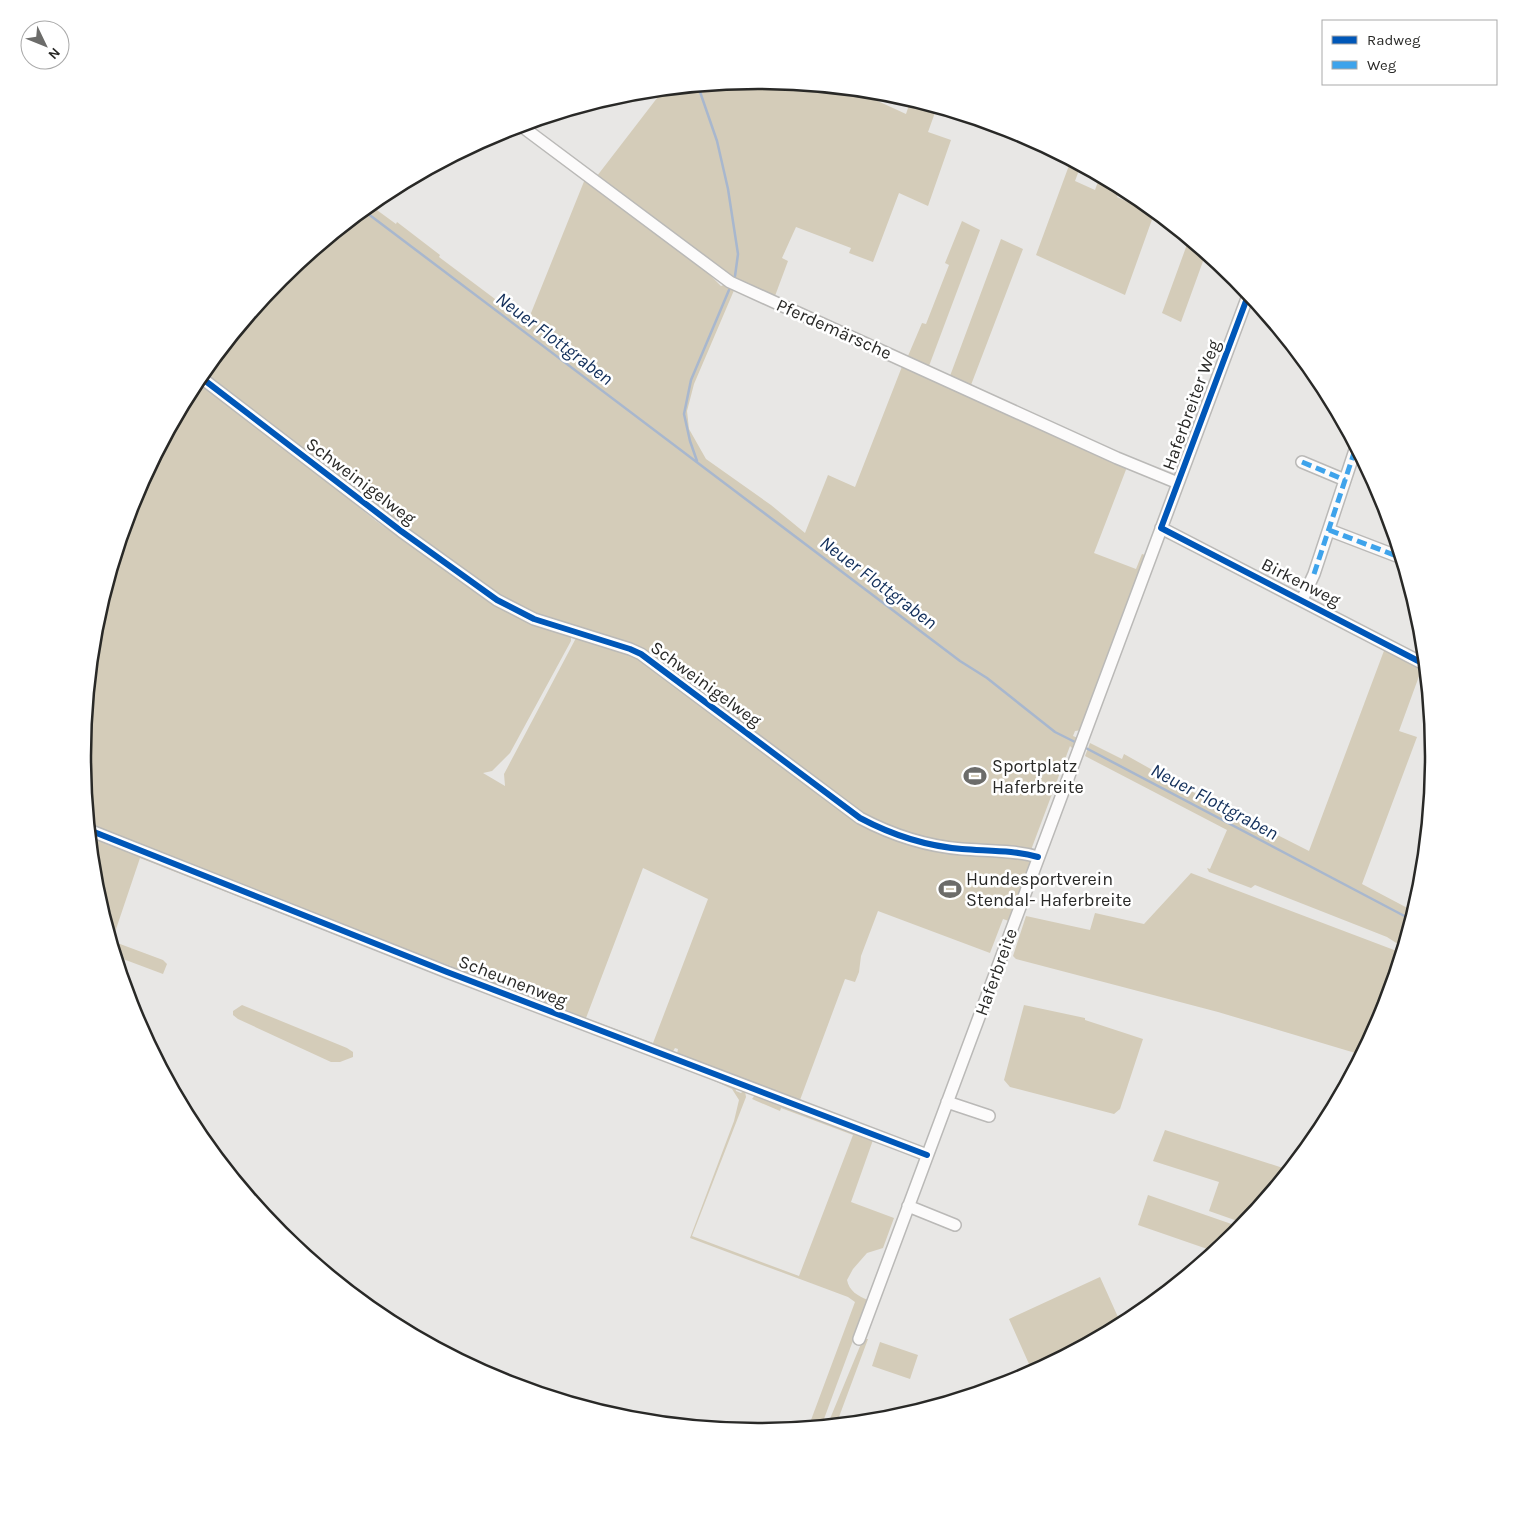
<svg xmlns="http://www.w3.org/2000/svg" width="1517" height="1513" font-family="Karla,sans-serif">
<style>
.green{fill:#d4ccb9}
.lines{fill:none;stroke-linecap:round;stroke-linejoin:round}
.stream{stroke:#a8b7ce;stroke-width:2.5}
.minor-casing{stroke:#bab9b7;stroke-width:14}
.minor{stroke:#fcfbfb;stroke-width:11}
.quiet{stroke:#3ea3eb;stroke-width:5;stroke-dasharray:10 5;stroke-linecap:butt}
.cycleway-casing{stroke:#fff;stroke-width:9}
.cycleway{stroke:#0057b8;stroke-width:6}
.labels{text-anchor:middle;stroke-width:5;stroke-linejoin:round;paint-order:stroke}
.street-label{font-size:18px;fill:#292927;stroke:#fff}
.poi-label{font-size:18px;fill:#292927;stroke:#fff;text-anchor:start}
.water-label{font-size:19px;font-style:italic;fill:#112e5a;stroke:#fff}
.rim{fill:none;stroke:#292927;stroke-width:2.5}
</style>
<rect width="100%" height="100%" fill="#e8e7e5"/>
<path class="green" d="M759 80 858 90V92L906 114 911 99 937 107 928 132 951 140 928 206 899 193 873 262 849 253 851 248 796 227 782 258 788 261 775 296 731 276 597 176 664 89Z
M1071 160 1081 165 1075 181 1095 190 1100 176 1121 187 1117 197 1154 214 1125 295 1036 255Z
M585 179 700 265 721 286 726 284 735 288 694 384 687 411 689 429 706 459 771 505 805 533 828 475 855 487 903 364 1127 467 1094 553 1136 569 1142 554 1145 555 1082 730 1075 731 1073 736 1078 738 1073 749 1070 746 1031 850 922 841 865 819 646 654 529 614 495 594 203 372 280 278 370 205 396 224 397 222 440 255 439 257 527 323Z
M962 221 980 230 929 366 908 356 922 323 926 324 949 265 945 263Z
M1001 239 1023 249 971 385 950 376Z
M1189 239 1206 253 1181 322 1162 313Z
M197 380 304 463 376 521 482 595 571 635V641L510 753 492 771 483 773 505 786 504 774 576 638 580 637 631 651 760 745 899 838 1012 854 1030 860 1031 862 1013 917 1009 921 1003 919 990 953 878 911 861 956 859 972 855 982 845 979 800 1100 808 1103 806 1106 677 1054 678 1049 675 1048 672 1053 594 1025V1021L653 1043 708 899 643 868 586 1018 590 1020 589 1021 450 970 451 966 437 961 436 962 89 827 82 756 95 624 134 497Z
M1385 648 1422 668 1399 731 1417 737 1362 884 1415 912 1404 948 1387 937 1255 885 1251 888 1209 872 1207 868 1210 869 1227 830 1085 756 1090 743 1122 759 1124 754 1181 786 1309 851Z
M90 836 735 1087 736 1091 741 1093 744 1090 745 1091 746 1097 692 1236 799 1276 853 1135 781 1108 780 1111 752 1099 755 1095 873 1140 851 1202 894 1218 883 1248 867 1253 853 1269 847 1280C849 1291 858 1296 868 1300L821 1427 808 1428 855 1302 848 1297 690 1238 734 1121 739 1100 732 1089 708 1078 440 976 140 858 112 941 163 960 167 964 163 974 115 956 95 888Z
M1191 873 1402 953 1383 1016 1362 1055 1218 1012 1016 959 1013 956 1026 916 1090 930 1095 913 1144 924Z
M242 1005 347 1048 353 1052V1057L340 1062H331L238 1019 233 1015V1011Z
M1024 1005 1085 1018V1020L1143 1039 1120 1109 1114 1114 1010 1087 1004 1080Z
M1165 1130 1283 1168 1291 1163 1297 1162 1246 1224 1209 1211 1219 1182 1153 1161Z
M1148 1195 1243 1228 1237 1235 1216 1252 1138 1225Z
M1100 1277 1122 1326 1033 1373 1009 1319Z
M863 1339H868L836 1425 827 1426Z
M880 1342 918 1355 910 1379 872 1366Z"/>
<g class="lines">
<path class="stream" d="M698 86 717 141 728 189 738 254 735 276
M363 210 960 661 987 678 1055 732 1077 743
M697 461 690 441 684 414 691 380 729 290
M1084 747 1412 920"/>
<defs>
<path id="minor" d="M520 125 730 282 1117 458 1178 483
M199 376 401 531 497 600 534 619 630 649 641 654 860 818C892 835 925 846 962 849 987 851 1014 850 1038 857
M1302 462 1345 480
M1161 528 1426 665
M1329 530 1402 558
M1302 600 1314 574 1356 447
M89 830 447 972 927 1155
M947 1102 989 1116
M908 1206 955 1225
M859 1339 1249 293"/>
</defs>
<use href="#minor" class="minor-casing"/>
<use href="#minor" class="minor"/>
<path class="quiet" d="M1302 462 1345 480
M1329 530 1402 558
M1314 574 1356 447"/>
<defs>
<path id="cycleway" d="M1249 293 1161 528 1426 665
M199 376 401 531 497 600 534 619 630 649 641 654 860 818C892 835 925 846 962 849 987 851 1014 850 1038 857
M89 830 447 972 927 1155"/>
</defs>
<use href="#cycleway" class="cycleway-casing"/>
<use href="#cycleway" class="cycleway"/>
</g>
<defs>
<symbol id="stadium-bare" viewBox="-9 -9 18 18"><path d="M0-5a6.5 5 0 1 0 0 10a6.5 5 0 1 0 0-10ZM-3.5-1.8h7v3.6h-7Z" fill="#6c6c6a" stroke="#fff" stroke-width="2.5" paint-order="stroke"/></symbol>
</defs>
<g fill-rule="evenodd">
<use href="#stadium-bare" x="959" y="760" width="32" height="32"/>
<use href="#stadium-bare" x="934" y="873" width="32" height="32"/>
</g>
<g class="labels">
<g class="street-label">
<text transform="translate(834 329) rotate(24)" y="6">Pferdemärsche</text>
<text transform="translate(1191 405) rotate(-70)" y="6">Haferbreiter Weg</text>
<text transform="translate(361 481) rotate(37)" y="6">Schweinigelweg</text>
<text transform="translate(1301 582) rotate(27)" y="6">Birkenweg</text>
<text transform="translate(706 684) rotate(36)" y="6">Schweinigelweg</text>
<text transform="translate(996 972) rotate(-70)" y="6">Haferbreite</text>
<text transform="translate(513 981) rotate(21)" y="6">Scheunenweg</text>
</g>
<g class="poi-label">
<text x="992" y="772">Sportplatz<tspan x="992" dy="21">Haferbreite</tspan></text>
<text x="966" y="885">Hundesportverein<tspan x="966" dy="21">Stendal- Haferbreite</tspan></text>
</g>
<g class="water-label">
<text transform="translate(555 338) rotate(37)" y="7">Neuer Flottgraben</text>
<text transform="translate(879 582) rotate(37)" y="7">Neuer Flottgraben</text>
<text transform="translate(1215 801) rotate(28)" y="7">Neuer Flottgraben</text>
</g>
</g>
<path d="M0 0H1517V1513H0ZM91 756a667 667 0 1 1 1334 0a667 667 0 1 1-1334 0Z" fill="#fff" fill-rule="evenodd"/>
<path class="rim" d="M91 756a667 667 0 1 1 1334 0a667 667 0 1 1-1334 0Z"/>
<rect x="1322" y="20" width="175" height="65" fill="#ffffff" stroke="#a9a9a9"/>
<rect x="1332" y="36" width="25" height="8" fill="#0057b8" stroke="#a9a9a9"/>
<text x="1367" y="45" font-size="15" fill="#292927">Radweg</text>
<rect x="1332" y="61" width="25" height="8" fill="#3ea3eb" stroke="#a9a9a9"/>
<text x="1367" y="70" font-size="15" fill="#292927">Weg</text>
<g transform="translate(45 45) rotate(133)"><circle r="24" fill="#ffffff" stroke="#a9a9a9"/>
<path d="M0-4L9 19L0 12L-9 19Z" fill="#6c6c6a"/>
<text y="-8" font-size="14" font-weight="bold" text-anchor="middle" fill="#292927">N</text>
</g>
</svg>
